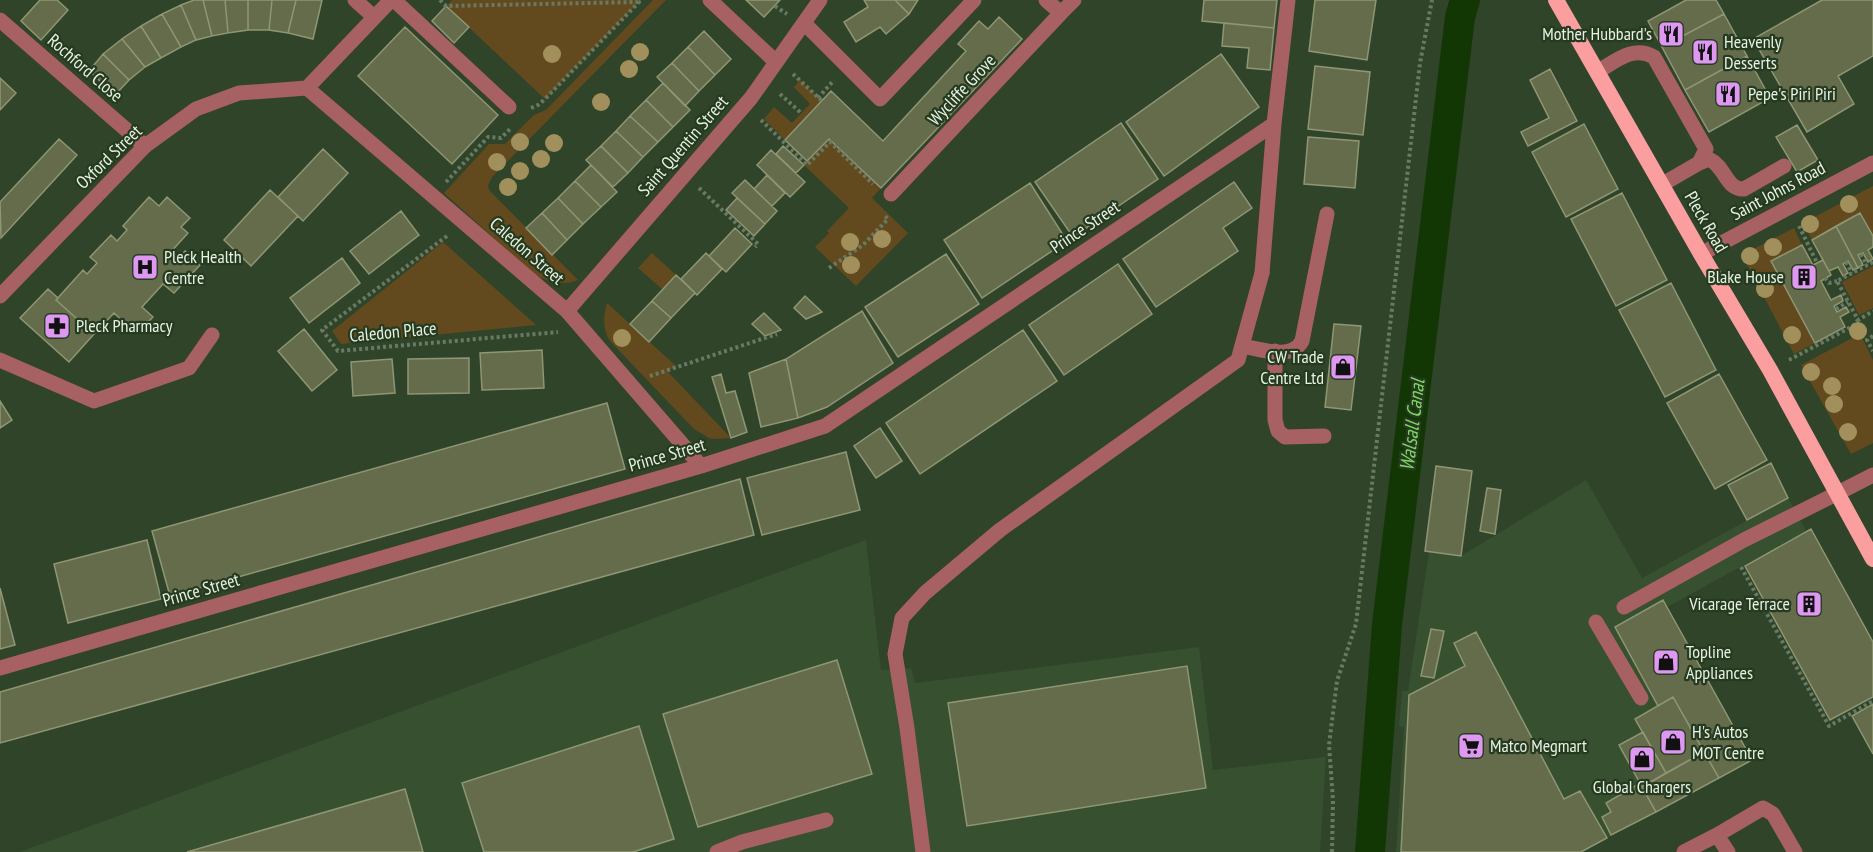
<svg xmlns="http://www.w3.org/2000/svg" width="1873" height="852" font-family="'PT Sans Narrow',sans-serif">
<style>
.built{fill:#37502f}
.green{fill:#634a1e}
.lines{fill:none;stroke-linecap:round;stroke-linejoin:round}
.canal{stroke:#123704;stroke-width:30}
.building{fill:#646c4b;stroke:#8e9673;stroke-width:1.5}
.path{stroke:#687a63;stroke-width:4;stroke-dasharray:3 3;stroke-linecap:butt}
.service{stroke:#a86162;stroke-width:15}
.minor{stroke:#a86162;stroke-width:15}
.trunk{stroke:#fa9ea0;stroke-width:16}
.tree{fill:#a1905c}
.labels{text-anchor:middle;stroke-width:4.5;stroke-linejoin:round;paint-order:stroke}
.poi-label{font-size:18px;fill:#e6f2e2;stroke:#263a20;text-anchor:start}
.street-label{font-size:18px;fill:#e6f2e2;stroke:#263a20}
.water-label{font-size:20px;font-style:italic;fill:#7fd863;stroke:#263a20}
</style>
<rect width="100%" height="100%" fill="#30442a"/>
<path class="built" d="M1586 480 1642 578 1788 498 1806 531 1667 607 1752 760 1581 852H1396L1404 727 1399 726 1402 691H1408L1429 552 1461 556Z
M866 540 881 670 911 668 915 683 1199 647 1213 770 1326 757 1320 852H20Z"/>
<path class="green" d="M452 0H637L639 2 545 99 446 6Z
M653 0H666L492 177 488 185 489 190 578 280C564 286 549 282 535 275L444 193 489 144H505L534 115 546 110Z
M800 80 822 101 785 140 764 119 774 107 792 123 810 104 794 87Z
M829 139 881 188 872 198 908 233 856 286 815 247 829 233 827 231 849 208 804 165Z
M1873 186V236L1860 213 1812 240 1803 223Z
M1794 228 1802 245 1771 261 1815 343 1794 354 1742 255Z
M443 242 536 325 341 344 332 331Z
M652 253 676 275 662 289 638 268Z
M1873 266V308L1859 315 1842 282Z
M607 303 677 367 667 371 731 438 711 439 694 429 610 341C603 331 603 316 607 303Z
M1860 334 1873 360V443L1851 454 1801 365Z"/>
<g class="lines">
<path class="canal" d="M1370 852 1387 625 1460 17 1465 0"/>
</g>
<path class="building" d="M40 0H57L68 10 41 40 21 21Z
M194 0H203L212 36 196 40 181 5Z
M203 0H225L228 33 212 36Z
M225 0H248V30L228 33Z
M248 0H272L269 30H248Z
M272 0H296L288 33 269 30Z
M296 0H322L313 39 288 33Z
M746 0H780L764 17Z
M864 0H895L909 14 886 34 880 27 856 42 844 22 868 7Z
M895 0H918L909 14Z
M1204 0H1277L1274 28 1202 21Z
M1315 0H1376L1367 60 1309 51Z
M1686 0H1716L1724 14 1662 47 1648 21Z
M1822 0H1873V56L1838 76 1854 104 1807 132 1753 39Z
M181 5 196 40 181 47 162 14Z
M446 6 469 27 454 43 432 21Z
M162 14 181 47 161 58 141 26Z
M1724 14 1747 56 1685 90 1662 47Z
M999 17 1022 39 881 188 829 139 807 161 785 140 831 91 883 141 966 51 958 44 979 21 988 29Z
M1224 23 1274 28 1270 70 1247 68 1249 48 1222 46Z
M141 26 161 58 145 67 122 39Z
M405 27 498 115 452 164 358 76Z
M704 31 731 59 715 75 688 47Z
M122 39 145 67 129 80 103 54Z
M688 47 715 75 699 91 672 63Z
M103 54 129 80 115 95 89 71Z
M1221 54 1259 107 1164 176 1126 122Z
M1747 56 1770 98 1709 132 1685 90Z
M672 63 699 91 685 106 657 77Z
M1315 66 1370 72 1363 135 1308 129Z
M1550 69 1577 121 1528 146 1521 132 1549 118 1530 80Z
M0 78 16 93 0 110Z
M663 83 690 110 673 127 646 100Z
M646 100 673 127 658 142 630 116Z
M630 116 658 142 643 157 616 131Z
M1121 123 1158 179 1073 237 1035 182Z
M1584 124 1618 189 1566 217 1532 152Z
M1797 125 1818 160 1797 172 1776 137Z
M616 131 643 157 628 173 601 146Z
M1308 137 1359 141 1355 188 1304 184Z
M59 139 77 155 1 238 0 202Z
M601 146 628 173 613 187 586 160Z
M783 146 804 165 796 173 776 154Z
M323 149 348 173 303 221 278 197Z
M771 150 805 182 790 197 757 165Z
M591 165 617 192 601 207 575 181Z
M767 175 785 193 772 206 754 189Z
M745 180 777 211 765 224 732 193Z
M575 181 601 207 583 224 558 198Z
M1234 182 1252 208 1223 228 1238 251 1156 307 1123 259Z
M1030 183 1067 241 982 298 944 240Z
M270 190 298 216 251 266 224 240Z
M1622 193 1667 280 1616 306 1571 219Z
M149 197 159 206 167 197 190 218 181 227 188 233 168 255 175 262 185 251 200 265 174 293 163 284 142 307 153 317 145 325 141 322 133 331 114 313 94 334 56 300 83 270 87 274 97 263 90 257 111 235 117 241 127 230 123 226Z
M558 198 583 224 567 240 542 213Z
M737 198 765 224 754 236 726 210Z
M401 211 419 235 369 274 350 251Z
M542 213 567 240 552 255 526 228Z
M1860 213 1873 236V247L1868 250 1873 259 1868 262 1863 253 1858 255 1863 265 1853 270 1848 261 1843 264 1848 273 1843 276 1838 267 1829 271 1831 275 1821 281 1831 300 1841 295 1843 301 1834 306 1837 312 1846 307 1849 312 1840 317 1845 327 1815 343 1771 261 1802 245 1813 265 1823 260 1812 240Z
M1860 213 1873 236V247L1868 250 1873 259 1868 262 1863 253 1858 255 1863 265 1858 268 1836 226Z
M1836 226 1858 268 1853 270 1848 261 1843 264 1848 273 1843 276 1838 267 1829 271 1812 240Z
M735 228 752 244 726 272 709 256Z
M1802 245 1813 265 1823 260 1831 275 1821 281 1831 300 1841 295 1843 301 1834 306 1837 312 1846 307 1849 312 1840 317 1845 327 1815 343 1771 261Z
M706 253 722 269 697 295 681 279Z
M946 254 979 304 898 357 865 307Z
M342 258 360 283 309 323 290 298Z
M1118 264 1152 314 1064 375 1029 325Z
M676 275 695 293 671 318 652 301Z
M1671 283 1716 370 1665 397 1619 310Z
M48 289 58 298 56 300 94 334 69 362 20 318Z
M805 296 822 312 806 319 794 308Z
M652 301 671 318 649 342 630 324Z
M862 311 893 363 827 407 798 418 786 359Z
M764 313 781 330 765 336 752 324Z
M1334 324 1361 326 1351 410 1325 407Z
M304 329 337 370 312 391 278 351Z
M1023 330 1057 381 920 474 886 423Z
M542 350 544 388 482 390 480 353Z
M469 358V393L408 394V359Z
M392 359 395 393 353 396 351 362Z
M786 359 798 418 761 427 749 373Z
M721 374 726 393 735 391 747 432 731 438 712 377Z
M1719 374 1767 460 1715 489 1667 403Z
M0 401 12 420 0 428Z
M607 403 625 469 170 596 152 531Z
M880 428 902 461 876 478 854 446Z
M846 452 860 510 762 535 747 478Z
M1771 463 1788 498 1747 520 1728 485Z
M1436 466 1472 471 1461 556 1425 551Z
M740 479 754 535 0 743V692Z
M1487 488 1501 490 1495 534 1480 531Z
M1811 529 1873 642V697L1830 720 1745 566Z
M147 540 161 599 68 623 54 564Z
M0 588 15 645 0 649Z
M1663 600 1752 760 1719 778 1673 697 1658 706 1615 627Z
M1431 629 1444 631 1434 678 1421 676Z
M1476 632 1564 799 1580 791 1607 838 1581 852H1401L1409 695 1465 666 1454 643Z
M837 660 872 774 698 827 663 714Z
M1187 666 1206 788 967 826 948 703Z
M1673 697 1704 752 1666 773 1635 719Z
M1873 704V754L1852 716Z
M639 726 674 839 633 852H484L462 783Z
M1643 732 1666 773 1642 787 1619 745Z
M1704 752 1719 778 1656 812 1642 787Z
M1640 783 1656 812 1611 835 1602 817 1611 812 1606 803Z
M405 789 423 852H187Z"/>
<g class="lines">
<path class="path" d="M440 0 446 6 638 2
M775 6 787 14
M793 74 822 101
M780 94 801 113
M818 98 834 80
M531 108 538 105 545 99 639 2 637 0
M761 120 807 165 830 142 873 184
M446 182 488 137 501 138 511 128
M699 188 758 244 755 247
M1799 226 1817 263
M447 236 322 330 338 351 558 332
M1861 254 1867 265
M1846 262 1852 273
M1873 262 1837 281 1858 320 1873 311
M829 268 863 245 888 219 884 215
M1825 278 1829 283 1837 281
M1836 309 1848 302
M1873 336 1867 340 1873 351
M1789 360 1853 326 1858 320
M650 376 777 334
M1741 567 1829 726 1873 701
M1332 852 1333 800 1329 745 1337 681 1356 624 1420 63 1432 0"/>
<path class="service" d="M394 0 509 107
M1597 72C1616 61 1633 45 1654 57L1706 149 1699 163 1661 185
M1699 163 1709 159C1726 167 1726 190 1744 189L1784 166
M1242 346C1261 349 1291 361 1302 341L1327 214
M1275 351V420L1278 431 1285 437 1324 436
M0 360 94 401 189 368 212 335
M1624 607 1744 540 1836 494
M1596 622 1641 698
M1717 835 1763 808 1773 814 1795 852
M717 852 742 842 826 820
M923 852 907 728 895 654 902 618 925 593 1000 530 1238 360 1262 273
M1684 852 1717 835 1728 852"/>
<path class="minor" d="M355 0 374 17
M710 0 776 62
M1046 0 1061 13 1074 0
M0 20 145 146
M804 23 880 99 974 0
M307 88 567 311 701 466
M307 88 391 0
M891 194 1061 13
M1701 254 1873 163
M1262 273 1274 124 1288 0
M0 296 145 146 196 109 239 93 307 88
M567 311 751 98 820 0
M1836 494 1873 475
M0 668 701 466 825 426 1274 124"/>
<path class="trunk" d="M1556 0 1701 254 1770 370 1873 559"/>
</g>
<g class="tree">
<circle cx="640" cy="52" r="9"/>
<circle cx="552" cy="54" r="9"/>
<circle cx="629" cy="69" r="9"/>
<circle cx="601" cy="102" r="9"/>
<circle cx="520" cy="142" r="9"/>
<circle cx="554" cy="143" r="9"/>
<circle cx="541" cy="159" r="9"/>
<circle cx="497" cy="162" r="9"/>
<circle cx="520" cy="171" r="9"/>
<circle cx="508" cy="187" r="9"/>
<circle cx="1849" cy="204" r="9"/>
<circle cx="1810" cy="224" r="9"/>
<circle cx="882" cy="239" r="9"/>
<circle cx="850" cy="242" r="9"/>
<circle cx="1773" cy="247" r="9"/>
<circle cx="1750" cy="256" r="9"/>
<circle cx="851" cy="265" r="9"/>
<circle cx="1765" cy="289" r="9"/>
<circle cx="1858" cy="331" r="9"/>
<circle cx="1792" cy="335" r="9"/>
<circle cx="622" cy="338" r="9"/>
<circle cx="1811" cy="372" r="9"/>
<circle cx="1832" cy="386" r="9"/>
<circle cx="1834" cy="404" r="9"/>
<circle cx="1848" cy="432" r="9"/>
</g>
<defs>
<symbol id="restaurant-square" viewBox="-11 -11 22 22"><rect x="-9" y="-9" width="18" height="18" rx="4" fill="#de98f2" stroke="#263a20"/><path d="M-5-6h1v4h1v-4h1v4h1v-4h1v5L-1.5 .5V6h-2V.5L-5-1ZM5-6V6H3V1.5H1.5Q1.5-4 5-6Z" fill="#111"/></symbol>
<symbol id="hospital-square" viewBox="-11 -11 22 22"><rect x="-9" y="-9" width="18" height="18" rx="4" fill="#de98f2" stroke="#263a20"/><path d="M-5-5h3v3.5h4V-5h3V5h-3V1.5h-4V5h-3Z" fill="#111"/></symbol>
<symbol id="building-square" viewBox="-11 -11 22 22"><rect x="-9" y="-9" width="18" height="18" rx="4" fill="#de98f2" stroke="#263a20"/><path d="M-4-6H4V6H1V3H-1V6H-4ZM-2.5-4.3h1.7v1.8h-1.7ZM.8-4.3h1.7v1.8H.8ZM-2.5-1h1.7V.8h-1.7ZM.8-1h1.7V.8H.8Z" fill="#111"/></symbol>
<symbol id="pharmacy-square" viewBox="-11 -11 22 22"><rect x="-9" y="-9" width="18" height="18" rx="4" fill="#de98f2" stroke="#263a20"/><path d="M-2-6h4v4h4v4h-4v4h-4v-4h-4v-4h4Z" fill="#111"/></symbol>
<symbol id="shop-square" viewBox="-11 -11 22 22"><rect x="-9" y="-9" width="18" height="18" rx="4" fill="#de98f2" stroke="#263a20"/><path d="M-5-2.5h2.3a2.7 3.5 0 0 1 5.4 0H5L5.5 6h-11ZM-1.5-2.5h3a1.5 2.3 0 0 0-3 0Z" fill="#111"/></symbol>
<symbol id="supermarket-square" viewBox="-11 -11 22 22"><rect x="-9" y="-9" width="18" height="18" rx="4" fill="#de98f2" stroke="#263a20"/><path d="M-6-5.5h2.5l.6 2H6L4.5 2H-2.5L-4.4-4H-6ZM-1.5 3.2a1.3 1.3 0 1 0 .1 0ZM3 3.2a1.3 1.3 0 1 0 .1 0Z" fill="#111"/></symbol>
</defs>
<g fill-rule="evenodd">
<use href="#restaurant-square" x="1656" y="19" width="30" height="30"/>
<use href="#restaurant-square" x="1690" y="37" width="30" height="30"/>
<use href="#restaurant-square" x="1713" y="79" width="30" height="30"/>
<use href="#hospital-square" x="130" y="252" width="30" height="30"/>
<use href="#building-square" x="1789" y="262" width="30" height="30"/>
<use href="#pharmacy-square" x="42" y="311" width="30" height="30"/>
<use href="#shop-square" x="1328" y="352" width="30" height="30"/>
<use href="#building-square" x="1794" y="589" width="30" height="30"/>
<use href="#shop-square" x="1651" y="647" width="30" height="30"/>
<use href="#shop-square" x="1658" y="727" width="30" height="30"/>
<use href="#supermarket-square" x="1456" y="731" width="30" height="30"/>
<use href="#shop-square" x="1627" y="744" width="30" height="30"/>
</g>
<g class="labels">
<g class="poi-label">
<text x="1652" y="40" text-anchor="end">Mother Hubbard's</text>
<text x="1724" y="48">Heavenly<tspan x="1724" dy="21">Desserts</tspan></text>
<text x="1748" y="100">Pepe's Piri Piri</text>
<text x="164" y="263">Pleck Health<tspan x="164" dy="21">Centre</tspan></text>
<text x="1784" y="283" text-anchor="end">Blake House</text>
<text x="76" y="332">Pleck Pharmacy</text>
<text x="1324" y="363" text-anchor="end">CW Trade<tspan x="1324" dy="21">Centre Ltd</tspan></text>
<text x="1790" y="610" text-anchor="end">Vicarage Terrace</text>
<text x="1686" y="658">Topline<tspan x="1686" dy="21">Appliances</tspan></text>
<text x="1692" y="738">H's Autos<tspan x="1692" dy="21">MOT Centre</tspan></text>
<text x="1490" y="752">Matco Megmart</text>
<text x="1642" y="793" text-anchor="middle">Global Chargers</text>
</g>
<g class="street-label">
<text transform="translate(85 68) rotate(41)" y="6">Rochford Close</text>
<text transform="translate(962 90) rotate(-47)" y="6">Wycliffe Grove</text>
<text transform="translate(683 146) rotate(-49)" y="6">Saint Quentin Street</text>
<text transform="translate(109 157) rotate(-44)" y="6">Oxford Street</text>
<text transform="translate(1778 191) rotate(-28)" y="6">Saint Johns Road</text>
<text transform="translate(1706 222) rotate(60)" y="6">Pleck Road</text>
<text transform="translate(1085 227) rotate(-34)" y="6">Prince Street</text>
<text transform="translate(527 251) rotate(41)" y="6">Caledon Street</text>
<text transform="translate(393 332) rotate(-5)" y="6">Caledon Place</text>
<text transform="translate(667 455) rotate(-16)" y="6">Prince Street</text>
<text transform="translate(201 590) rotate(-16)" y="6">Prince Street</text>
</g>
<g class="water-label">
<text transform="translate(1412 425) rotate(-83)" y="7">Walsall Canal</text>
</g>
</g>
</svg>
